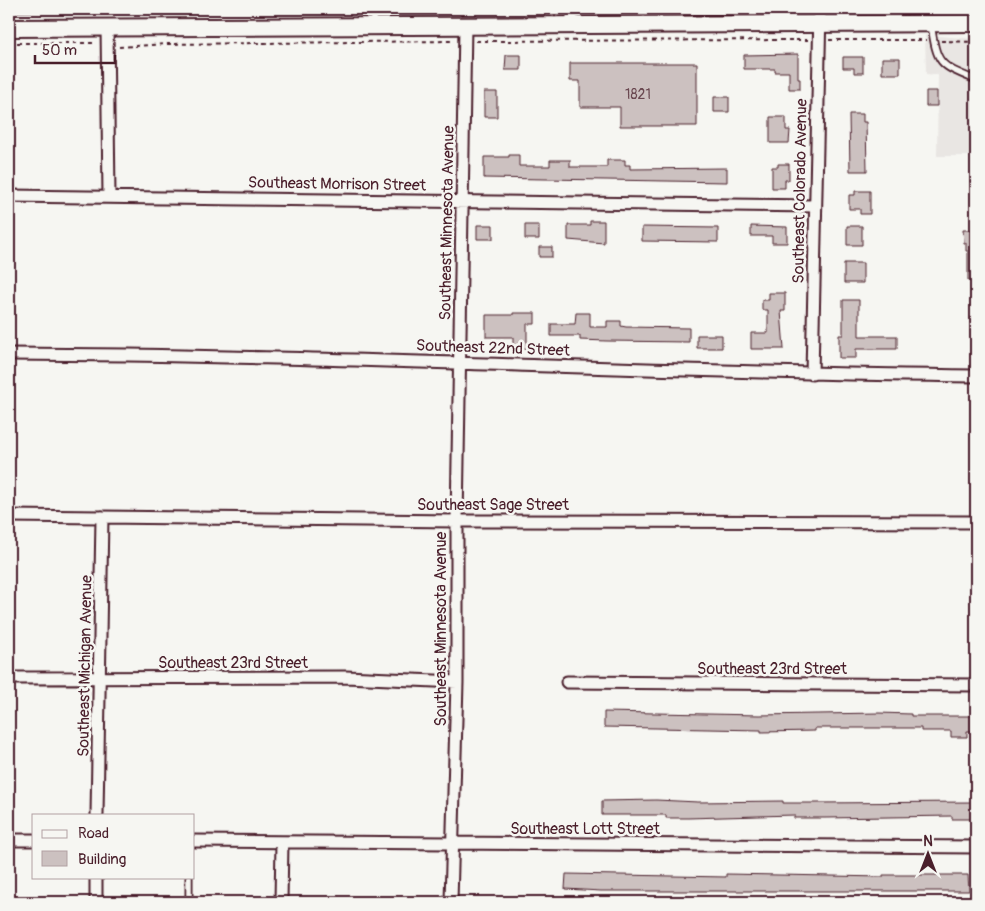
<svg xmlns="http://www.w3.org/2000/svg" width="985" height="911" font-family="Pangolin,sans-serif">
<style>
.built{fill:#e9e6e3}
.green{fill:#ddd6d5;stroke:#947a80}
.building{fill:#ccc1c0;stroke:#4a1f2b}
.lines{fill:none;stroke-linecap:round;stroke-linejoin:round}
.lane-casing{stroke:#4a1f2b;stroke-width:9}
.street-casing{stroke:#4a1f2b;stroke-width:15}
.secondary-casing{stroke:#4a1f2b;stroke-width:20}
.path{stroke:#4a1f2b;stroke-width:2;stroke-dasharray:4 4;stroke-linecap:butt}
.lane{stroke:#f6f6f2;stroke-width:5.5}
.street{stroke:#f6f6f2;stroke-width:11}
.secondary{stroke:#f6f6f2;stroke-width:16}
.labels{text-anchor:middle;stroke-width:5;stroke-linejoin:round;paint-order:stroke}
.number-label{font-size:14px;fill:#6a4850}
.street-label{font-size:16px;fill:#4a1f2b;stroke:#f6f6f2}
</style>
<rect width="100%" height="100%" fill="#f6f6f2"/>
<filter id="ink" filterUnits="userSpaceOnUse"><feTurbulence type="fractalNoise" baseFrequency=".02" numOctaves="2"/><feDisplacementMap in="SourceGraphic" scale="10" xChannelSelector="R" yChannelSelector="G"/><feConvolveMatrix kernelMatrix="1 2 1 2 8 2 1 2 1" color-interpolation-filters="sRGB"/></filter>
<g filter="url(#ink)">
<path class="built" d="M925 35 976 39V156H937L938 75 926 74Z"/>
<path class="green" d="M9 9H430L9 12Z"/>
<path class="building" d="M798 54V79H800V89H789V72H775V69H744V55Z
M506 55H521V70H505Z
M843 57H863V73H854V68H843Z
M882 58H900V74H882Z
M570 63H697V126H620V107H580V81H570Z
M926 91H937V106H926Z
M484 92H497V117H484Z
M714 97H729V112H714Z
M849 114H863V122H866L867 171H850Z
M770 117H786V130H790L789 143H770Z
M509 155H519V166H550V160H570V167H607V160H625V165H630V169L727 168V182L484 178V157H509Z
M778 164H789V180H785V188H772V167H778Z
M855 191H870V214H860V209H849V195H855Z
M590 221H604V243L568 240V225H590Z
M477 225H493V239H477Z
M525 225H539V239H525Z
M751 226 787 227V243H772V236H751Z
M847 226H862V245H847Z
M642 227 718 228V242L642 241Z
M963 230H976V280H968V251H966V243H964Z
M539 247H552V257H539Z
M844 263H863V283H844Z
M769 293H785V311H781L784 349H751V333H768V310H762V300H769Z
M843 300H859V336H897V349H856V358H839V335H843Z
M513 313H535V324H527V349H513V337H486V315H513Z
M576 313H590V327H607V321H621V326L626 327 689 328V342L607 341 580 340V336H551V324H575Z
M697 335H722V348H697Z
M604 712 759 715 879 713 911 714V716H974V731H967V737H951V731H921V728H815V731L761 732V730L604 727Z
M656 800 698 802 783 801V803H815L974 802V819H952V816L825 818H794V815L688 818H666V815H602V801Z
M566 874 726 877V874L883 877V875H968L969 891H601L565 889Z"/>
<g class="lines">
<defs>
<path id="lane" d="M374 9V23
M931 24C937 65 939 65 976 80
M189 902V877"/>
<path id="street" d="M572 25V9
M107 27 109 197
M9 196 815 206
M9 354C331 355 654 373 976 376
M812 374 820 9
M9 516 457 521 976 522
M9 678 346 677 457 682
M567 682 976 685
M97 815 102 517
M9 840H34
M194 841 976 847
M96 902V877
M281 902 282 842
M451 902 457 682V521L465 25"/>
<path id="secondary" d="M9 28 976 23"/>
</defs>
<use href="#lane" class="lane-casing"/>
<use href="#street" class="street-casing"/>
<use href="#secondary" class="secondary-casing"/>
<path class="path" d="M829 40H926
M476 41 809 40
M941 41 976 42
M9 43H97
M119 47 166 44 454 41"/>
<use href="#lane" class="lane"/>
<use href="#street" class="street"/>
<use href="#secondary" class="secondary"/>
</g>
</g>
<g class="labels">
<g class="number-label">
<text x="638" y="99">1821</text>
</g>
<g class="street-label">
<text transform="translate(337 183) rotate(1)" y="6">Southeast Morrison Street</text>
<text transform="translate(799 191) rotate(-89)" y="6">Southeast Colorado Avenue</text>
<text transform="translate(446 223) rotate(-89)" y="6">Southeast Minnesota Avenue</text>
<text transform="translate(493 347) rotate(2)" y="6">Southeast 22nd Street</text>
<text x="493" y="510">Southeast Sage Street</text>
<text transform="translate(440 629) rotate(-90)" y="6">Southeast Minnesota Avenue</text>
<text x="233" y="668">Southeast 23rd Street</text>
<text transform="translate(84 666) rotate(-89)" y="6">Southeast Michigan Avenue</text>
<text x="772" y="674">Southeast 23rd Street</text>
<text x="585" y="834">Southeast Lott Street</text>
</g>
</g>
<rect width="985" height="911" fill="none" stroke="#f6f6f2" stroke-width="30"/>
<rect x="15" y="15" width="955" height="881" fill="none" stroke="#4a1f2b" stroke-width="2" filter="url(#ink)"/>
<rect x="32" y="814" width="162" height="65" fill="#f6f6f2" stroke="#b1a0a2"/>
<rect x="42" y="830" width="25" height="8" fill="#f6f6f2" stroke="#b1a0a2"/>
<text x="78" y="838" font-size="15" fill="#4a1f2b">Road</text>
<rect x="42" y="851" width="25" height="15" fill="#ccc1c0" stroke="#b1a0a2"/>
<text x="78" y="864" font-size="15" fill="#4a1f2b">Building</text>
<g transform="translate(928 854)" stroke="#f6f6f2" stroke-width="4" paint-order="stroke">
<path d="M0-4L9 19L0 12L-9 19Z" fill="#4a1f2b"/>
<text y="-8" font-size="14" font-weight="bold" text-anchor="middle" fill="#4a1f2b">N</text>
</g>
<path d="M35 55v8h80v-8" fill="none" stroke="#4a1f2b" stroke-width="2.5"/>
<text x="42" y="55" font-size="15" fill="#4a1f2b" stroke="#f6f6f2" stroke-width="4" paint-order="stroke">50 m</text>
</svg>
